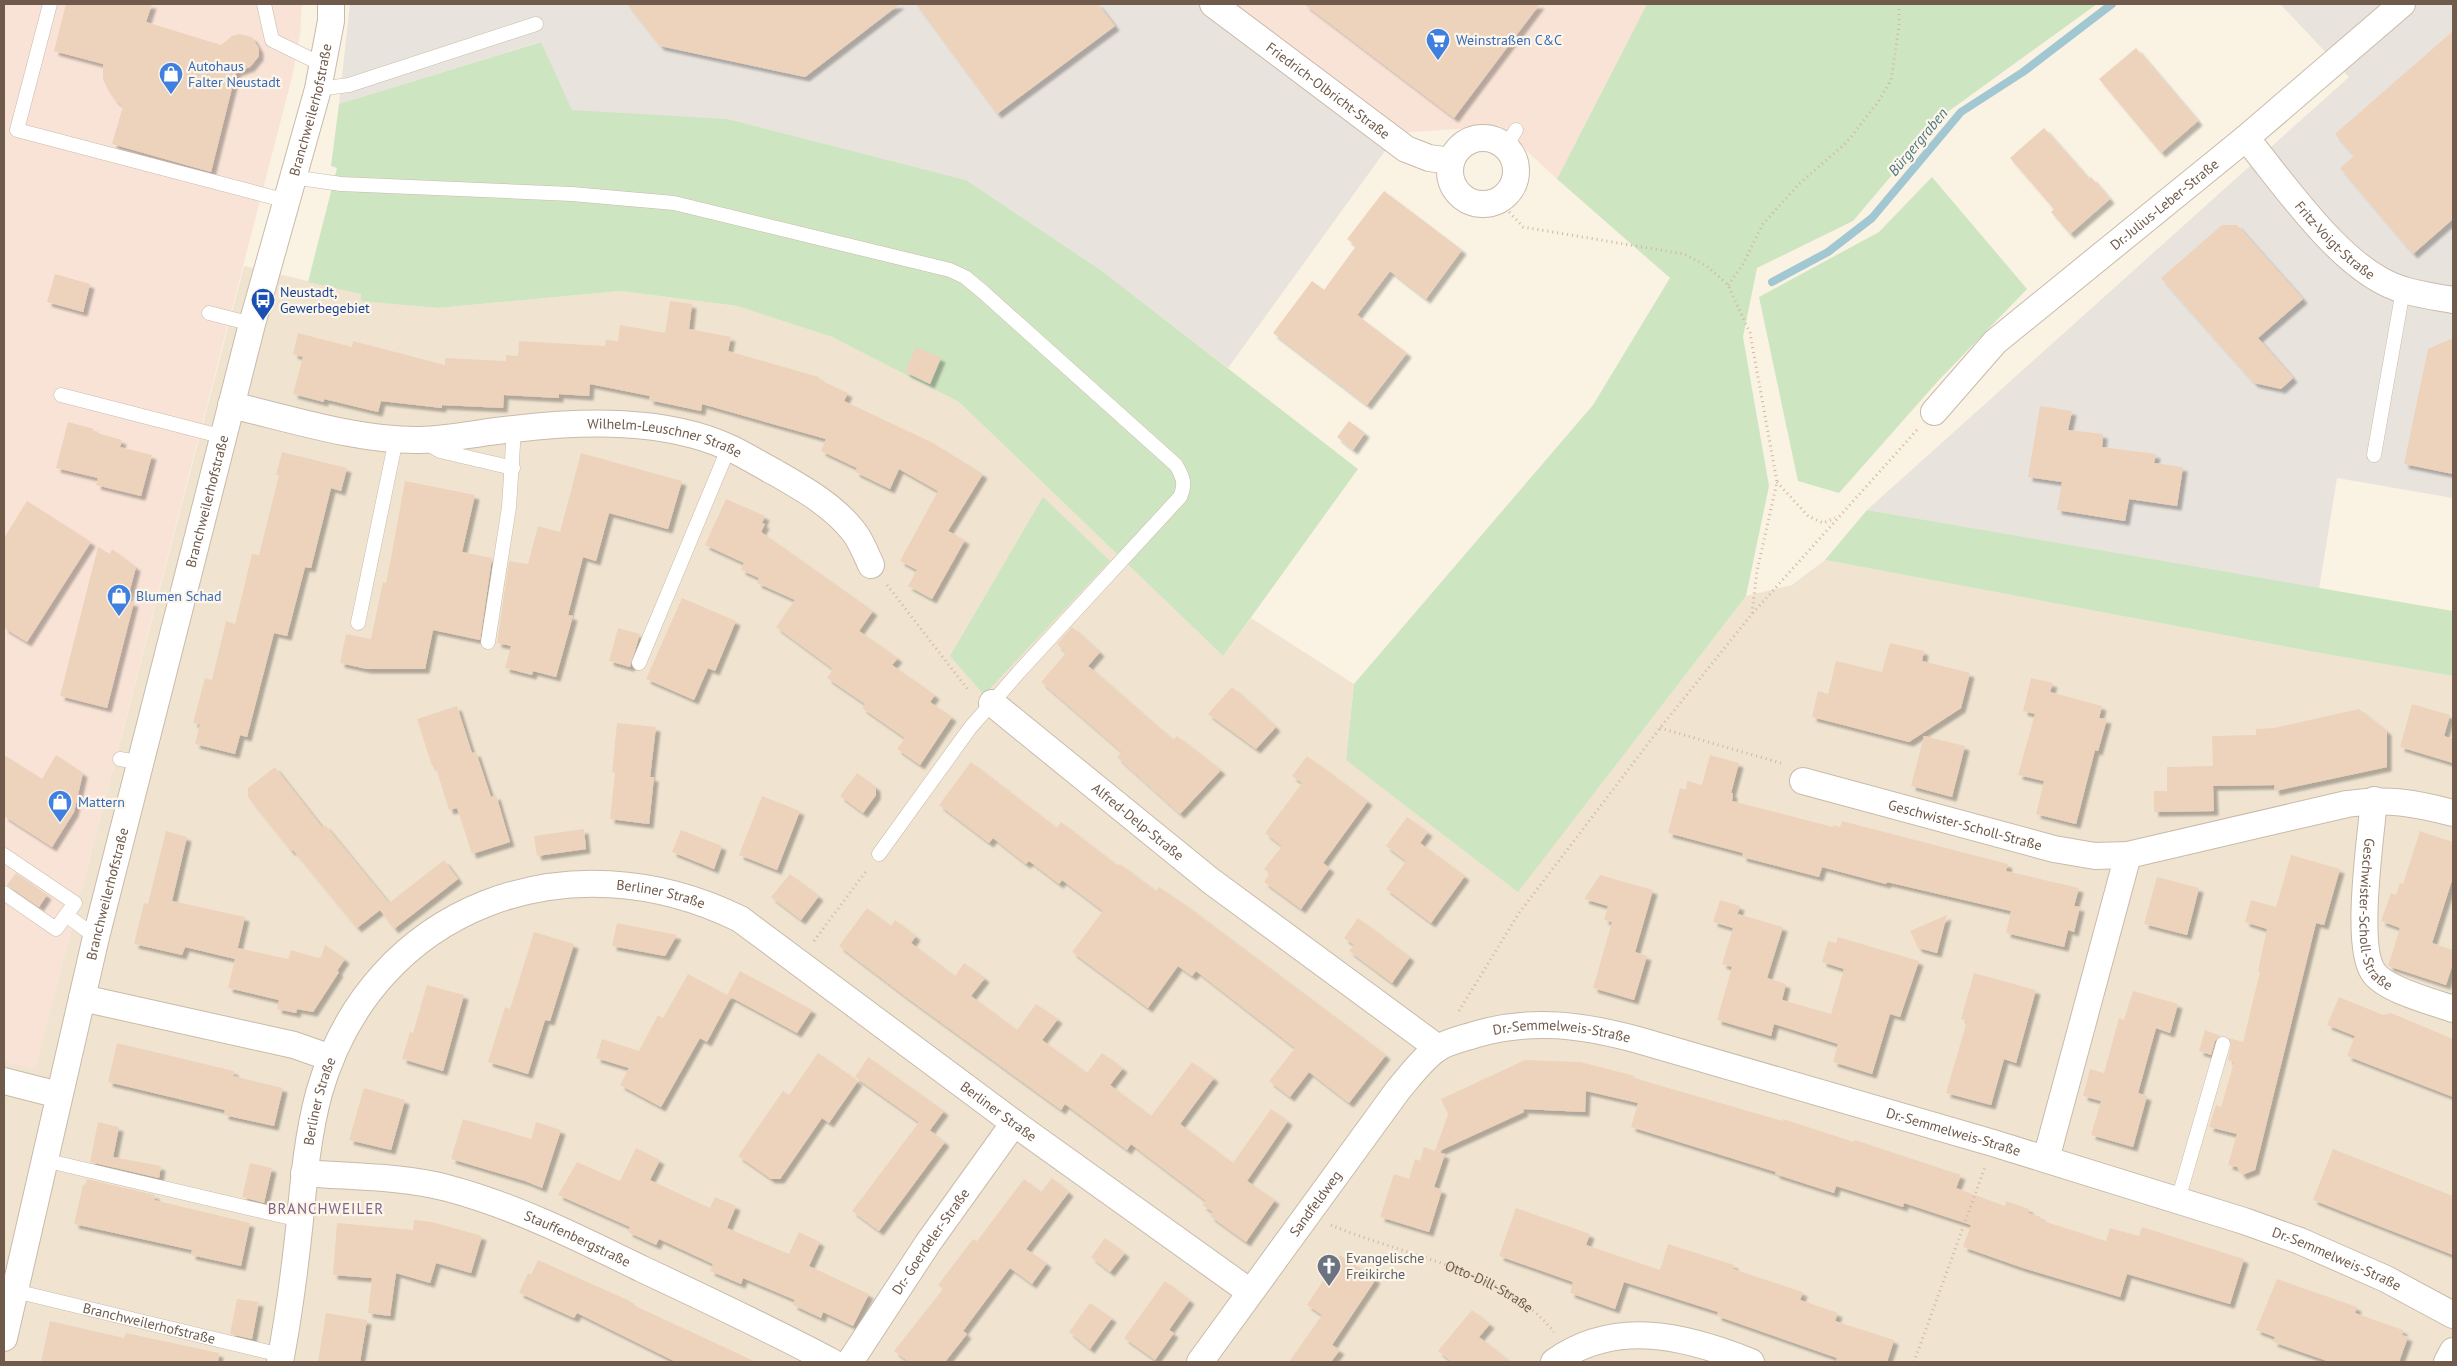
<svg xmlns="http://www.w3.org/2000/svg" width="2457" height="1366" font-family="'PT Sans',sans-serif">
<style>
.residential{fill:#f0e4d1}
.commercial{fill:#f9e3d6}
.industrial{fill:#e9e3dd}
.green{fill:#cee5c2}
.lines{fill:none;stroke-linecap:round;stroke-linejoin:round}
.stream{stroke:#a0c7d2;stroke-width:8}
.building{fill:#edd3bc;filter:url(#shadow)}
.lane-casing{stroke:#c9baaa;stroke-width:15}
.street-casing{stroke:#c9baaa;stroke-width:28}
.path{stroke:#d1b6a0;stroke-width:3;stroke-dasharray:1 4;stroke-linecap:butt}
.lane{stroke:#fff;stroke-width:14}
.street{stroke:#fff;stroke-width:26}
.labels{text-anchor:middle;stroke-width:4.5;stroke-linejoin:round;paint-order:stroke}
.shop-label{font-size:14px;fill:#366cbe;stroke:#fdf6e8;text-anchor:start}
.street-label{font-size:14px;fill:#6f5a4b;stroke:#fdf6e8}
.transit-label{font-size:14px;fill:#164399;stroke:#fdf6e8;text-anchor:start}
.worship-label{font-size:14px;fill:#5b616d;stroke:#fdf6e8;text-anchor:start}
.water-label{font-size:15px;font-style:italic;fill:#4b7887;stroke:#fdf6e8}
.neighbourhood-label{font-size:15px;letter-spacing:1px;fill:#80638c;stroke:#fdf6e8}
</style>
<defs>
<filter id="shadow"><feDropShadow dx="4.5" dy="4.5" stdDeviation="1" flood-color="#0004"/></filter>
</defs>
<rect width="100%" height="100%" fill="#faf2e2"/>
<path class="residential" d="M244 266 362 294 361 300 438 308 621 291 737 306 832 337 959 402 1223 656 1251 618 1354 684 1346 761 1653 716 1746 596 1792 585 1825 560 2314 652 2453 676V1362H4V1061L35 1068Z"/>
<path class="commercial" d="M4 4H302L300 34 292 77 35 1069 4 1061Z
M1237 4H1647L1557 179 1500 126 1398 133Z"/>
<path class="industrial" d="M350 4H1237L1398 133 1228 368 1102 271 966 180 728 119 572 111 540 42 339 104Z
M2280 4H2453V498L2337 478 2319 589 1867 510 2349 77Z"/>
<path class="green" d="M1647 4H2097L1942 116 1853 221 1757 268 1743 337 1769 486 1746 596 1518 892 1346 760 1354 684 1593 405 1670 278 1557 179Z
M541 42 572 110 728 119 966 180 1102 271 1358 469 1223 656 959 402 832 337 737 306 621 291 438 308 361 301V294L308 282 337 168 331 166 339 104Z
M1932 177 2027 289 1938 381 1839 493 1798 481 1759 297 1879 232Z
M1043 497 1110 561 984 695 950 656Z
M1867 510 2453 611V676L2314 652 1825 560Z"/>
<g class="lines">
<path class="stream" d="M1772 282 1828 252 1872 218 1961 112 2023 72 2112 4"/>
</g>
<path class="building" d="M66 4H152L146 22 221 45 232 36 239 34 252 37 259 49V56L250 67 236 72 211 172 112 144 123 106 114 99 108 90 103 79V64L54 51Z
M627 4H900L805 77 660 46Z
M916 4H1098L1115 26 997 114Z
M1304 4H1540L1454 118Z
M2453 31V219L2413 254 2340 168 2354 156 2335 134Z
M2136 48 2198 121 2161 153 2099 79Z
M2044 128 2089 179 2091 177 2110 199 2070 234 2051 212 2054 209 2010 158Z
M1384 191 1462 250 1426 299 1390 271 1357 315 1407 353 1367 405 1273 333 1312 281 1324 290 1356 246 1347 239Z
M2222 225H2237L2303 299 2258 338 2293 378 2281 389 2254 383 2161 278Z
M55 274 90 284 83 312 47 302Z
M670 301 692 304 689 329 731 337 728 351 819 377 818 379 848 393 844 401 931 442 983 474 948 531 965 540 932 599 908 586 917 570 900 561 938 491 899 469 890 489 855 472 857 468 821 451 826 439 702 404 701 411 649 400 650 396 590 384 589 396 559 394V398L504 395 503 408 442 405V408L381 401 378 412 324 399V402L293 394 303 357 293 354 298 333 352 347 353 341 445 365V358L506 361V355L518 356 519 341 605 346 606 340 618 341 620 325 665 333Z
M2453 338V474L2404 464 2428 349Z
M916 347 941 358 930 384 905 372Z
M2040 406 2072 411 2068 430 2103 434 2102 447 2156 454 2154 463 2183 467 2177 506 2129 499 2125 521 2057 510 2062 482 2028 477Z
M1349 421 1365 433 1353 450 1337 437Z
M68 422 94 429 93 432 122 440 120 447 152 455 141 496 96 485 98 478 56 468Z
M282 452 347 468 341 491 331 488 311 568 305 567 287 636 274 633 247 737 240 735 235 754 195 744 200 724 193 723 205 678 212 680 226 621 235 624 252 554 259 555 279 475H276Z
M581 453 682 481 668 529 609 513 596 561 583 557 568 615 573 616 556 677 533 671 532 675 505 668 511 646 497 643 509 561 528 564 538 526 560 532Z
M405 481 475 495 462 552 492 558 480 640 433 630 425 669H367L340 663 346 634 371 639 383 582 386 583 391 558Z
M726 499 765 516 762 523 765 524 761 532 873 611 859 631 898 658 892 665 935 695 930 702 952 717 920 765 897 749 905 738 862 708 865 704 827 678 833 669 776 627 795 600 757 583 759 578 741 570 744 563 705 545Z
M27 501 91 542 27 642 4 628V538Z
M98 547 110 554 112 549 136 567 127 601 134 602 107 708 60 696Z
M682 598 736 621 715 671 708 668 694 700 646 679Z
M1072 627 1100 652 1088 666 1173 740 1177 736 1221 770 1180 814 1117 757 1122 752 1041 682 1066 653 1057 644Z
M618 628 640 634 630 667 609 661Z
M1890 643 1924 651 1922 661 1970 673 1961 708 1909 742 1812 717 1818 691 1828 694 1836 661 1882 672Z
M2031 678 2053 683 2050 692 2102 706 2099 718 2107 719 2098 751 2095 750 2076 824 2036 814 2044 781 2018 775 2035 714 2023 711Z
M1232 687 1276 727 1256 749 1208 714Z
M2412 704 2450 715 2444 736 2453 739V763L2400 747Z
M457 706 472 753 476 752 491 797 496 795 510 842 472 854 457 808 449 810 435 765 432 766 417 719Z
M2359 709 2387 731V767L2275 791 2274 785 2213 786 2214 811 2154 812V791H2167V767L2213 766 2212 736 2256 735V729L2274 728Z
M617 723 656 727 650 777H654L649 824 610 819 615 773 612 772Z
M1924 736 1965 746 1952 797 1911 786Z
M4 755 42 779 56 755 83 773 74 812 52 847 4 816Z
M1710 755 1739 763 1731 793H1733L1732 801 1833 827V825L1840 827 1842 821 2008 864 2006 871 2079 888 2074 906 2080 907 2074 932 2068 930 2064 947 2006 933 2011 911 1887 882 1886 884 1822 867 1819 877 1742 857 1743 853 1668 833 1680 788 1686 790 1687 781 1702 785Z
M1307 756 1368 801 1323 863 1330 868 1301 909 1264 882 1270 873 1264 869 1282 846 1265 833 1302 783 1292 776Z
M971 762 1057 828 1061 822 1118 866 1120 864 1156 891 1159 887 1188 907 1386 1055 1349 1103 1309 1072 1290 1097 1269 1081 1295 1048 1196 971 1192 976 1178 966 1148 1008 1072 952 1103 911 1062 880 1059 884 1029 861 1026 864 993 838 989 843 939 805Z
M275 767 322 827 325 825 389 903 444 860 458 879 394 929 380 910 357 928 293 850 291 851 248 797V788Z
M857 773 876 787V795L863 813 840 796Z
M762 796 800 811 777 870 739 855Z
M1407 817 1428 832 1420 843 1465 876 1431 923 1386 889 1406 861 1386 846Z
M584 829 586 849 537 856 534 836Z
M681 830 722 846 714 869 672 852Z
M166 831 187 837 172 901 245 917 236 955 238 948 288 959 291 950 318 958 321 957 325 945 345 959 337 971 339 972 313 1012 297 1009 296 1013 277 1009 279 1000 228 988 235 959 185 947 182 955 134 944 144 903 148 904Z
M2420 831 2453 842V877L2432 943 2453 950V963L2446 985 2388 966 2400 928 2381 921 2391 893 2396 895 2400 883 2403 884Z
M2291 855 2340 869 2324 925 2316 923 2255 1170 2242 1175 2237 1167 2228 1165 2237 1134 2209 1127 2216 1105 2221 1107 2234 1062 2228 1060 2231 1046 2229 1038 2243 1042 2260 972 2258 971 2267 929 2245 922 2251 900 2276 907Z
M16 873 47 895 39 907 7 885Z
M790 874 819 896 801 920 771 897Z
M1600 875 1653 890 1635 952 1647 956 1634 1000 1593 988 1612 922 1604 920 1608 906 1584 899Z
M2157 877 2199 888 2187 935 2144 924Z
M1720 900 1740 906 1737 916 1738 914 1783 927 1767 978 1786 984 1782 1000 1831 1014 1844 969 1822 962 1828 941 1836 943 1838 937 1919 961 1900 1017 1890 1014 1872 1074 1833 1062 1838 1044 1774 1024 1771 1036 1717 1020 1732 967 1722 964 1733 928 1713 922Z
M867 908 891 926 895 920 916 936 911 943 955 976 964 963 985 978 971 996 1017 1030 1036 1004 1058 1019 1042 1040 1087 1073 1102 1053 1123 1068 1110 1085 1151 1116 1192 1062 1214 1078 1180 1124 1233 1163 1271 1109 1288 1121 1247 1181 1275 1200 1246 1242 1210 1216 1213 1212 1202 1205 1206 1201 1131 1144 1127 1150 1065 1104 1061 1110 906 997 839 946Z
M1947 915 1937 953 1918 948 1910 931Z
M1358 918 1410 957 1392 983 1349 951 1354 945 1344 938Z
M617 923 677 935 665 956 612 946Z
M534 932 574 944 550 1021 545 1020 528 1074 488 1062 505 1007 510 1009Z
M740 971 812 1010 797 1033 727 995Z
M1974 973 2036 990 2016 1063 2004 1059 1991 1105 1946 1093 1967 1021 1961 1019Z
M688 974 731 997 707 1042 700 1038 661 1107 620 1085 629 1068 596 1058 602 1039 639 1051 658 1015 663 1018Z
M427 985 464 995 443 1071 402 1059 410 1032 413 1033 420 1009 422 1010 420 1008Z
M2133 991 2178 1004 2170 1033 2156 1028 2138 1093 2147 1096 2133 1147 2091 1135 2101 1101 2083 1096 2090 1069 2104 1073 2119 1018 2124 1020Z
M2339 997 2383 1015 2391 1013 2453 1039V1097L2347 1056 2355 1036 2327 1025Z
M2205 1030 2221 1036 2215 1041 2211 1055 2199 1051Z
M117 1043 234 1071 233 1076 283 1088 274 1126 224 1115 225 1110 108 1082Z
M818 1053 858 1081 829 1123 822 1118 780 1179H771L738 1156 783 1091 789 1095Z
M868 1057 944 1111 930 1130 855 1077Z
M1525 1060 1580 1062 1635 1076 1634 1078 1783 1121V1119L1854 1142 1855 1140 1961 1175 1956 1188 2005 1206 2006 1201 2029 1209 2028 1213 2041 1217 2040 1220 2106 1241 2110 1228 2139 1236 2142 1227 2244 1259 2230 1304 2127 1274 2120 1297 2023 1268 1963 1247 1971 1225 1904 1203 1903 1207 1836 1186 1834 1193 1775 1174 1776 1172 1631 1127 1638 1103 1586 1091 1585 1112 1523 1109 1524 1112 1437 1152 1445 1154 1434 1187 1442 1190 1429 1232 1380 1217 1394 1174 1409 1179 1415 1159 1420 1161 1424 1147 1435 1151 1448 1114 1441 1099Z
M364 1088 405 1100 391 1150 349 1140Z
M463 1119 531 1139 536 1122 561 1130 542 1188 525 1181 451 1159Z
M98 1122 119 1127 113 1157 161 1166 159 1178 90 1162Z
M919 1122 945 1142 879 1231 852 1211Z
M636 1148 660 1160 650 1180 710 1208 715 1197 736 1206 727 1228 789 1254 799 1232 820 1242 809 1266 869 1294 853 1326 823 1312 821 1318 793 1305 795 1300 743 1278 741 1284 710 1271 713 1264 659 1239 656 1245 628 1232 630 1227 558 1195 577 1162 620 1181Z
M2333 1149 2453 1196V1255L2313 1200Z
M250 1163 272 1168 264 1203 242 1197Z
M1052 1178 1069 1192 1026 1249 1047 1263 1032 1284 1010 1268 963 1331 967 1334 945 1362H909L894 1351 943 1289 938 1285 973 1239 977 1241 1024 1179 1041 1192Z
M87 1179 155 1195 154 1200 250 1223 241 1266 191 1255 192 1250 74 1224 83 1185H85Z
M1516 1208 1590 1234 1586 1245 1660 1270 1668 1244 1734 1265 1733 1269 1803 1292 1800 1300 1838 1313 1835 1321 1894 1340 1887 1362H1836L1837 1358 1717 1316 1718 1312 1624 1282 1615 1309 1570 1293 1573 1282 1499 1256Z
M414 1220 432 1222 482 1236 471 1273 436 1263 430 1283 396 1273 390 1316 368 1313 372 1278 333 1275 337 1223 413 1230Z
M1105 1238 1125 1253 1110 1272 1091 1257Z
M1340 1255 1376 1279 1332 1345 1340 1350 1331 1362H1289L1322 1315 1307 1305Z
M538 1260 630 1301 629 1303 756 1362H676L577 1313 574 1318 519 1293 528 1273 531 1275Z
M2277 1279 2357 1307 2355 1313 2403 1330 2402 1335 2408 1337 2399 1362H2330L2273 1342 2275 1337 2256 1330Z
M1165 1281 1190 1300 1169 1330 1174 1333 1155 1360 1124 1338Z
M237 1299 259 1302 252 1339 230 1334Z
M1090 1303 1112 1318 1090 1349 1069 1332Z
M1472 1310 1490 1324 1479 1337 1511 1362H1452L1438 1351Z
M326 1313 367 1320 360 1362H318Z
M50 1321 124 1338 126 1333 219 1353 218 1362H41Z"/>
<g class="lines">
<defs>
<g id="lane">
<path d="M50 4 17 130 287 201"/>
<path d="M264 4 272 40 323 65"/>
<path d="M318 89 349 85 536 24"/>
<path d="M1506 146 1516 130"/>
<path d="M292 177 341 184 572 194 674 203 950 270 965 277 982 291 1176 465C1183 477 1186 484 1180 497L1018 673 970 728 879 854"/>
<path d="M209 313 252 324"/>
<path d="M61 395 224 437"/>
<path d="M426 443 440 451 513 468"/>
<path d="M2374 455 2403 290"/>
<path d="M358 623 396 439"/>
<path d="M488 642 509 507 514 429"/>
<path d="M639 663 729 447"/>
<path d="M120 759 142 763"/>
<path d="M4 855 75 903 56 929 4 893"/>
<path d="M66 915 96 937"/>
<path d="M44 1160 300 1220"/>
<path d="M2178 1200 2223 1044"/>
<path id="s2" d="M15 1291 281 1355"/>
</g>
<g id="street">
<path id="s3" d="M1213 4 1406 149 1429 158 1451 161"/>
<circle cx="1483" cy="171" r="33"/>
<path id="s4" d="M2246 138C2285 185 2344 274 2404 290 2420 295 2437 297 2453 300"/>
<path id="s5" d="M231 405C291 419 359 441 420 440 451 439 483 432 514 429 583 421 665 418 730 448 745 455 761 465 776 473 804 489 834 506 854 532 861 541 866 554 871 565"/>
<path id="s6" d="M1934 412 1995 342 2246 138 2402 4"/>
<path id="s7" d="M992 703 1211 881 1438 1048"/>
<path id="s8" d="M1803 781 2054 849 2095 856 2128 855 2347 804C2387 798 2415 803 2453 813"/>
<path id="s9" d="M2374 800C2371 836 2354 948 2374 973 2386 990 2433 1002 2453 1009"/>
<path d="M82 998 294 1045 331 1058"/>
<path d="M4 1081 59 1095"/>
<path d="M2046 1159 2128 855"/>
<path id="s10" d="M304 1173C351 1177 401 1176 447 1188 515 1206 579 1238 642 1269 706 1299 770 1329 832 1362"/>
<path id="s11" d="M4 1338 96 937 252 324 318 89 331 21V4"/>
<path id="s12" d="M280 1362C289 1315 295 1268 300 1220 304 1177 308 1134 319 1093 373 904 570 835 740 919L1014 1123 1250 1292"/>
<path id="s13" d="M850 1362 928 1243 1014 1123"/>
<path id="s14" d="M1200 1362 1398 1090C1410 1076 1423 1058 1438 1048 1449 1041 1465 1038 1477 1034 1534 1018 1582 1025 1638 1040L1993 1143 2244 1221 2300 1241 2386 1279 2453 1315"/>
<path d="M1554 1362C1616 1318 1686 1336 1751 1362"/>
<path d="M2447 1362 2453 1351"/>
</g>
</defs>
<use href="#lane" class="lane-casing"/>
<use href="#street" class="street-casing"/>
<g class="path">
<path d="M1499 201 1523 227 1684 254 1707 266 1728 285 1750 333 1777 482 1757 571 1752 613"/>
<path d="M1728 285 1742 266 1763 224 1799 184 1847 142 1878 102 1891 80 1899 26V4"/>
<path d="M1777 482 1808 516 1823 523 1835 518"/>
<path d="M887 585 969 691"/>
<path d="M1660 728 1784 764"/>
<path d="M814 941 867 870"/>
<path d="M1459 1011 1519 913 1660 728 1752 614 1917 430"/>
<path id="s1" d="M1331 1225C1401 1255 1505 1270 1554 1332"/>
<path d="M1914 1362 1985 1167"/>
</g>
<use href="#lane" class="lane"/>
<use href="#street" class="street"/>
</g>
<defs>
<symbol id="supermarket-pin" viewBox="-11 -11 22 30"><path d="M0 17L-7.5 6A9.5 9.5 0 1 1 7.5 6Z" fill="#3f7fe0" stroke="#fdf6e8"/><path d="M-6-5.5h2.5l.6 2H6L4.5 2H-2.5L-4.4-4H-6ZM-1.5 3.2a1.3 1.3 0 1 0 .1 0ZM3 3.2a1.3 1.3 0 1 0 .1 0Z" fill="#fff"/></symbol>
<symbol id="shop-pin" viewBox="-11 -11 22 30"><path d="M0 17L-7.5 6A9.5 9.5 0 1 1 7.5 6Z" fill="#3f7fe0" stroke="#fdf6e8"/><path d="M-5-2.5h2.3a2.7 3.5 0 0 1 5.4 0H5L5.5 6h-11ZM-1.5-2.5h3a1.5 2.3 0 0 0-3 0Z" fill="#fff"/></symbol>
<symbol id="bus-pin" viewBox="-11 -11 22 30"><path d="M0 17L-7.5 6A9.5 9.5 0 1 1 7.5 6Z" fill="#1a4fb4" stroke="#fdf6e8"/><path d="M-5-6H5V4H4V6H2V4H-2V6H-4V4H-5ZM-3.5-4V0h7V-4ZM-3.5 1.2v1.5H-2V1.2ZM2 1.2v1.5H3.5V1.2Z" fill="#fff"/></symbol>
<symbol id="church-pin" viewBox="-11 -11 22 30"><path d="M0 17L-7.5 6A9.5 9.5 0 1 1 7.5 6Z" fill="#6b7280" stroke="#fdf6e8"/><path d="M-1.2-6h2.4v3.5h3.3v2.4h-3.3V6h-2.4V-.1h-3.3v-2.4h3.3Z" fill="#fff"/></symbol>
</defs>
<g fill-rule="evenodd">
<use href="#supermarket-pin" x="1424" y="26" width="28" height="38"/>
<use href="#shop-pin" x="157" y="60" width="28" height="38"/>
<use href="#bus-pin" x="249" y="286" width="28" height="38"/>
<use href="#shop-pin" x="105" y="582" width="28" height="38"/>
<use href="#shop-pin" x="46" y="788" width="28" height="38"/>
<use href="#church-pin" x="1315" y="1252" width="28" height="38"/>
</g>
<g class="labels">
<g class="shop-label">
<text x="1456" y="45">Weinstraßen C&amp;C</text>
<text x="188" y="71">Autohaus<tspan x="188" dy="16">Falter Neustadt</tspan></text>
<text x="136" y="601">Blumen Schad</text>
<text x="78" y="807">Mattern</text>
</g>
<g class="street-label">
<text dy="5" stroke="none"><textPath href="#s3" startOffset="144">Friedrich-Olbricht-Straße</textPath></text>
<text dy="5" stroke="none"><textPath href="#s11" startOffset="1266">Branchweilerhofstraße</textPath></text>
<text dy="5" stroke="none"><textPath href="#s6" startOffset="311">Dr.-Julius-Leber-Straße</textPath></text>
<text dy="5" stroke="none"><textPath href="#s4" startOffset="136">Fritz-Voigt-Straße</textPath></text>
<text dy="5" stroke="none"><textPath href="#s5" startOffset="440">Wilhelm-Leuschner Straße</textPath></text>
<text dy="5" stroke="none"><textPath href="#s11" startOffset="861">Branchweilerhofstraße</textPath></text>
<text dy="5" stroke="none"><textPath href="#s7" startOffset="188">Alfred-Delp-Straße</textPath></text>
<text dy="5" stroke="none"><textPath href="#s8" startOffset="168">Geschwister-Scholl-Straße</textPath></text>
<text dy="5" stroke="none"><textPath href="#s11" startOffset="456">Branchweilerhofstraße</textPath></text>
<text dy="5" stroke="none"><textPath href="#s12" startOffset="712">Berliner Straße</textPath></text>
<text dy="5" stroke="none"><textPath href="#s9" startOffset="118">Geschwister-Scholl-Straße</textPath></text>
<text dy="5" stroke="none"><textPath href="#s14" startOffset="522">Dr.-Semmelweis-Straße</textPath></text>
<text dy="5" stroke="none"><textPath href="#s12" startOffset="264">Berliner Straße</textPath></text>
<text dy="5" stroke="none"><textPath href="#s12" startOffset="1118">Berliner Straße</textPath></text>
<text dy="5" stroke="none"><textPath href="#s14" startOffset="928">Dr.-Semmelweis-Straße</textPath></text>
<text dy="5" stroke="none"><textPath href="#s14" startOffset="196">Sandfeldweg</textPath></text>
<text dy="5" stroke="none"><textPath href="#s10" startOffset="284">Stauffenbergstraße</textPath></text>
<text dy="5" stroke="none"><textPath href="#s13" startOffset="145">Dr.- Goerdeler-Straße</textPath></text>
<text dy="5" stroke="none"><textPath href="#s14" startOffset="1332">Dr.-Semmelweis-Straße</textPath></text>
<text dy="5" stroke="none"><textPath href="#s1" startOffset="170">Otto-Dill-Straße</textPath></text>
<text dy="5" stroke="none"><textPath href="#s2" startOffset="138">Branchweilerhofstraße</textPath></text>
</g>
<g class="transit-label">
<text x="280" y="297">Neustadt,<tspan x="280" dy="16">Gewerbegebiet</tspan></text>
</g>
<g class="worship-label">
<text x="1346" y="1263">Evangelische<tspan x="1346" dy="16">Freikirche</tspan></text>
</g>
<g class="water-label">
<text transform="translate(1918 142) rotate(-50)" y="5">Bürgergraben</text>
</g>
<g class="neighbourhood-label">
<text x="326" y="1214">BRANCHWEILER</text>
</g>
</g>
<rect width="2457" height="1366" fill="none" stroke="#6f5a4b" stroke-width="10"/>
</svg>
